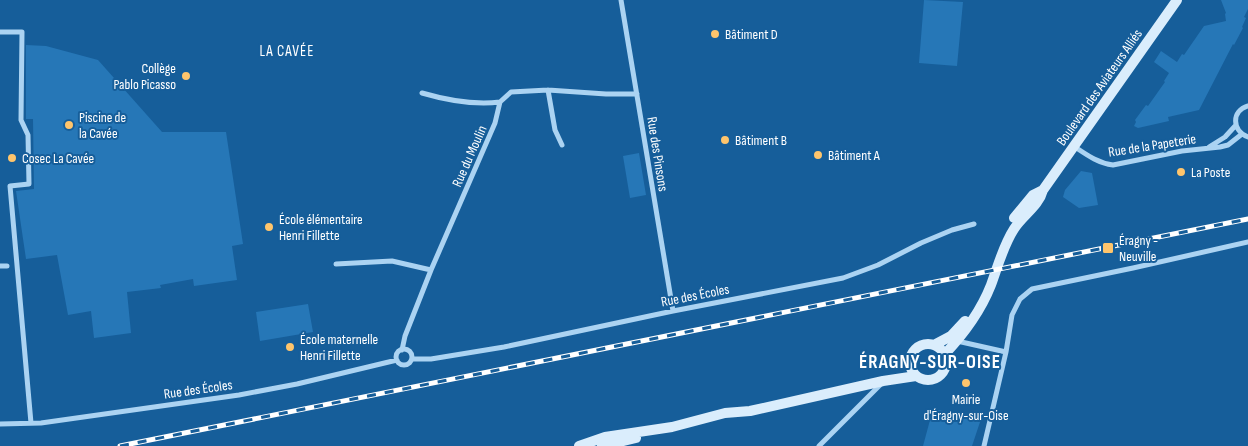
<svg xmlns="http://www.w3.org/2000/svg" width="1248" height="446" font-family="'Sofia Sans Condensed',sans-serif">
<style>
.green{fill:#2677b7}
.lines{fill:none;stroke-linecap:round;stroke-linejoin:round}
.street{stroke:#abd3f2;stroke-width:5}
.secondary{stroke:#daedfc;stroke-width:10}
.rail-casing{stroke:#fff;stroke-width:5}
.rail{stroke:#165e9a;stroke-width:3;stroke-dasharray:9;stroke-linecap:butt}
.poi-dot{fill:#ffc56c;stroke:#165e9a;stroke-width:2}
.labels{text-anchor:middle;stroke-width:4;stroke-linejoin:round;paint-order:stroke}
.poi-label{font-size:14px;fill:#fff;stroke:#165e9a;text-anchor:start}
.street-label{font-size:14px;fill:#fff;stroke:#165e9a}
.neighbourhood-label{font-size:15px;letter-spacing:1px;fill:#fff;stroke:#165e9a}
.district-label{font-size:19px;font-weight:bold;letter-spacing:1px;fill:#fff;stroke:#165e9a}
</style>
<rect width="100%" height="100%" fill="#165e9a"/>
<path class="green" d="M924 0 963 2 957 66 919 63Z
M1221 0H1248V9L1244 17 1246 18 1242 27 1243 28 1234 45 1233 44 1199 110 1168 117 1169 121 1138 128 1134 126 1136 122 1135 120 1146 105 1148 106 1165 82 1164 81 1169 73 1154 62 1161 51 1177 62 1182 54 1184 55 1204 26 1226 21 1225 14 1226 13Z
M26 45 46 46 98 60 162 132H226L243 244 232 246 237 280 194 286 193 279 160 285 161 288 127 292 131 333 94 338 91 311 68 315 57 255 26 259 16 191 34 189 33 119H26Z
M639 153 646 195 630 198 623 156Z
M1081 171 1092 173 1098 205 1079 208 1063 197 1065 190Z
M308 304 313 332 260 341 256 312Z
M933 409 981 419 972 446H923Z"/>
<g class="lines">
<path class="street" d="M621 0 673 311
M0 32H22L21 120 28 135 29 184 10 186 31 423
M548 90 555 130 562 145
M422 93C446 100 475 105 500 102
M1248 106C1231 111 1232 131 1248 137
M1075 147C1087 155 1098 163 1113 165L1182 151 1220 147 1228 145 1242 134
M1209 147 1225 137 1236 125
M336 264 392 261 431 270
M0 266H7
M957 341 1006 352
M396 357a8 8 0 1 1 16 0a8 8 0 1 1-16 0Z
M402 350 405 336 431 270 495 123 500 102 511 92 548 90 606 94H637
M412 359H431L504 347 673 311 843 278 878 265 921 243 952 230 974 224
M0 424 41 423 239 395 297 384 397 360
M819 446 882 383
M984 446 1006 352 1012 315 1020 299 1032 289 1133 268 1248 242"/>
<path class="secondary" d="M1014 218 1033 195 1043 190
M910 362a18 18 0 1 1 36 0a18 18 0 1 1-36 0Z
M934 345 951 336 965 321
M944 355C964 334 980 313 991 285 998 266 1003 246 1014 229 1023 215 1039 206 1043 190L1177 0
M579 446 605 437 672 427 725 413 750 411 883 381 916 376
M602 446 636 438"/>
<defs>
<path id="rail" d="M120 446 1248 219"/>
</defs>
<use href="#rail" class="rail-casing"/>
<use href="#rail" class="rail"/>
</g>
<g class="poi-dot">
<circle cx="715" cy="34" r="5"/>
<circle cx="186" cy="76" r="5"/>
<circle cx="69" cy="125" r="5"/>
<circle cx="725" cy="140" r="5"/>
<circle cx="818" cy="155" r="5"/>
<circle cx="12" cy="158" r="5"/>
<circle cx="1181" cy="172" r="5"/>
<circle cx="269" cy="227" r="5"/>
<rect x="1102" y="242" width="12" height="12" rx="2.5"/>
<circle cx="290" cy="347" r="5"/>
<circle cx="966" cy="383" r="5"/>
</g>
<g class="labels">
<g class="poi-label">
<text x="725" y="39">Bâtiment D</text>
<text x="176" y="73" text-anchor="end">Collège<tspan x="176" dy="16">Pablo Picasso</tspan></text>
<text x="79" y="122">Piscine de<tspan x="79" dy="16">la Cavée</tspan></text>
<text x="735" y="145">Bâtiment B</text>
<text x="828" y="160">Bâtiment A</text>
<text x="22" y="163">Cosec La Cavée</text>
<text x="1191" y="177">La Poste</text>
<text x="279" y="224">École élémentaire<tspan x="279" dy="16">Henri Fillette</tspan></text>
<text x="1119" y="245">Éragny -<tspan x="1119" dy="16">Neuville</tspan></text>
<text x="300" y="344">École maternelle<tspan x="300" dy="16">Henri Fillette</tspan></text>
<text x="966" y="404" text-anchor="middle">Mairie<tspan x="966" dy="16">d'Éragny-sur-Oise</tspan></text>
</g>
<g class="street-label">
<text transform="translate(1099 87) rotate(-55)" y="5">Boulevard des Aviateurs Alliés</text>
<text transform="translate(1152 145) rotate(-9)" y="5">Rue de la Papeterie</text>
<text transform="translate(658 154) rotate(81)" y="5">Rue des Pinsons</text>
<text transform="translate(469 156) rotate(-66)" y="5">Rue du Moulin</text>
<text transform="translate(695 295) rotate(-11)" y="5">Rue des Écoles</text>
<text transform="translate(198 389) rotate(-8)" y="5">Rue des Écoles</text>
</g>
<g class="neighbourhood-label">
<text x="287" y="56">LA CAVÉE</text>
</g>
<g class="district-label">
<text x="930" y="368">ÉRAGNY-SUR-OISE</text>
</g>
</g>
</svg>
